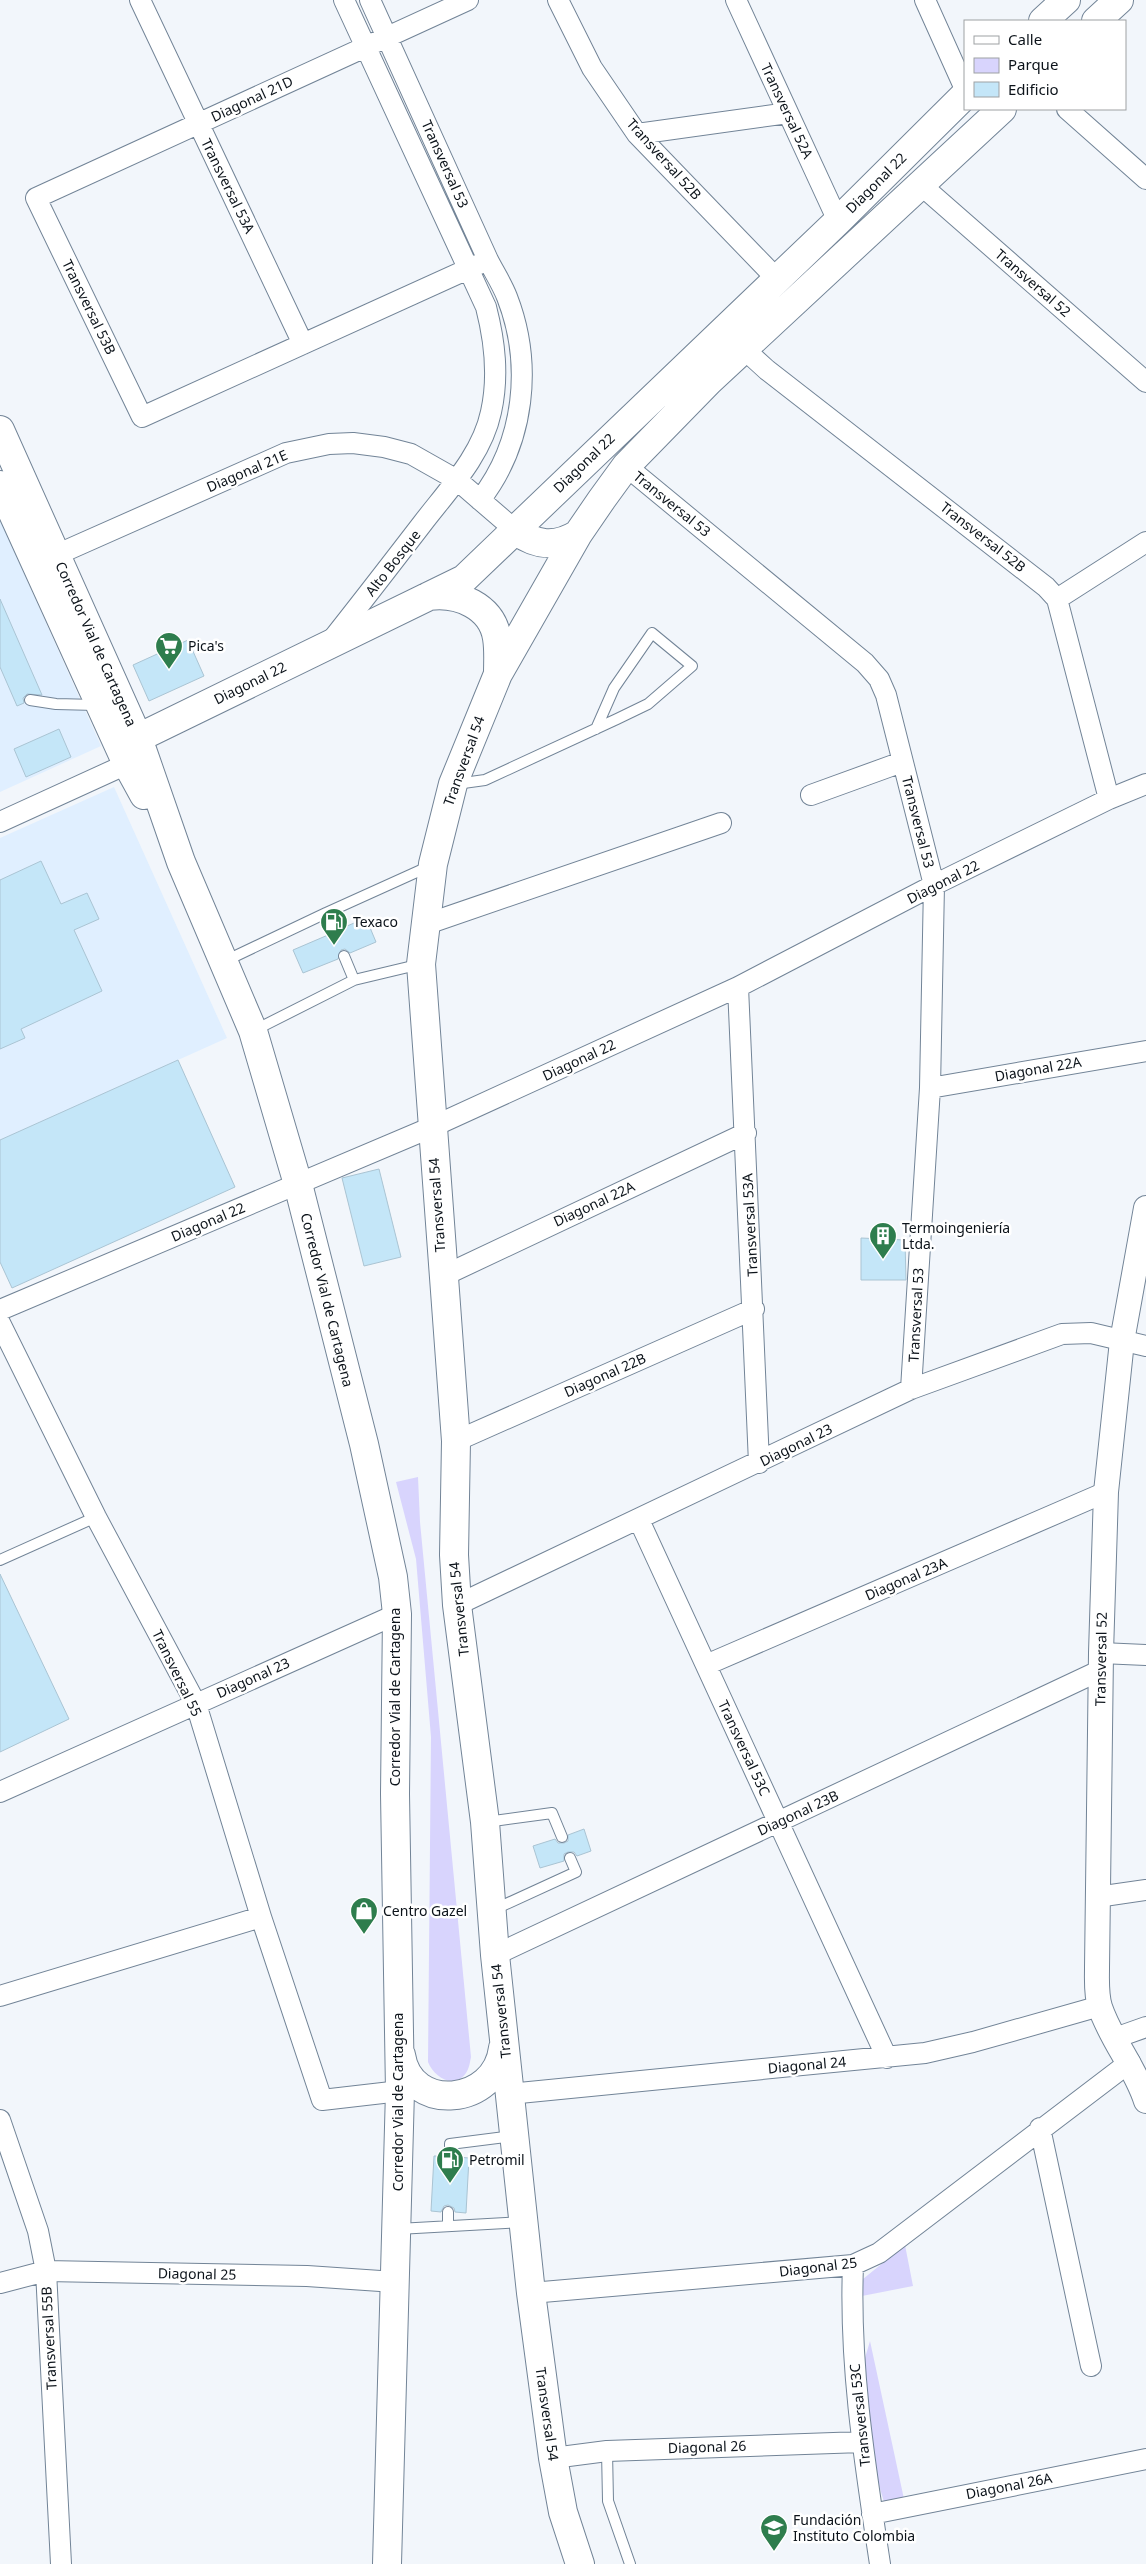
<svg xmlns="http://www.w3.org/2000/svg" width="1146" height="2564" font-family="'Noto Sans',sans-serif">
<style>
.built{fill:#e0efff}
.green{fill:#d8d4fd}
.building{fill:#c4e6f8;stroke:#aac4d3}
.lines{fill:none;stroke-linecap:round;stroke-linejoin:round}
.service-casing{stroke:#728497;stroke-width:12}
.minor-casing{stroke:#728497;stroke-width:22}
.tertiary-casing{stroke:#728497;stroke-width:26}
.primary-casing{stroke:#728497;stroke-width:30}
.service{stroke:#fff;stroke-width:10}
.minor{stroke:#fff;stroke-width:20}
.tertiary{stroke:#fff;stroke-width:24}
.primary{stroke:#fff;stroke-width:28}
.labels{text-anchor:middle;stroke-width:5;stroke-linejoin:round;paint-order:stroke}
.street-label{font-size:14px;fill:#0c131a;stroke:#fff}
.poi-label{font-size:14px;fill:#0c131a;stroke:#fff;text-anchor:start}
</style>
<rect width="100%" height="100%" fill="#f2f6fb"/>
<path class="built" d="M0 520 101 746 0 792Z
M114 787 227 1038 0 1140V838Z"/>
<path class="green" d="M418 1477 420 1522 471 2057C470 2062 469 2069 466 2073 454 2090 434 2077 428 2062L431 1737 416 1559 396 1482Z
M905 2245 913 2286 862 2296 863 2279Z
M870 2341 904 2499 884 2502 865 2438 862 2368Z"/>
<path class="building" d="M0 599 42 695 27 694 23 698 24 703 17 706 0 667Z
M188 640 204 676 149 701 133 665Z
M59 729 71 757 26 777 14 749Z
M41 861 61 904 87 893 99 919 74 930 102 991 21 1029 25 1038 0 1049V880Z
M366 918 376 942 350 953 345 949 341 950 338 959 303 973 293 950 328 935 333 939 337 938 341 933 340 929Z
M178 1060 235 1187 12 1288 0 1262V1140Z
M379 1169 401 1257 364 1266 342 1178Z
M861 1238 905 1240 906 1280H861Z
M0 1574 69 1719 0 1752Z
M584 1829 591 1851 577 1856 574 1852H568L564 1854V1861L540 1868 533 1846 555 1839 558 1843H564L568 1841V1835Z
M434 2156H443L444 2161 450 2164 454 2163 457 2157 469 2158 466 2213 455 2212 454 2208 448 2205 444 2206 441 2212 431 2211Z"/>
<g class="lines">
<defs>
<path id="service" d="M30 700 56 704 96 705
M456 784 485 780 617 719 648 704 692 666 652 633 614 688 596 729
M326 913 430 866
M225 961 326 913 334 932
M354 980 421 964
M253 1031 354 980 344 956
M0 1560 96 1517
M486 1822 552 1813 562 1837
M493 1910 576 1872 570 1858
M450 2157V2144L513 2136
M448 2225V2212
M398 2229 523 2222
M607 2451 608 2501 630 2564"/>
<path id="minor" d="M140 0 303 344
M370 0 488 260C494 272 502 284 507 297 533 364 525 442 480 500
M468 0 36 198 142 417 488 260
M558 0 592 68 637 134 776 278
M736 0 838 221
M925 0 965 89
M1067 109 1146 179
M637 134 788 113
M921 185 1146 382
M744 349 767 370 1046 587 1057 599 1109 799
M626 466 865 663 879 679 886 695 934 885 930 1088 911 1389
M56 555 286 453 329 444 353 443 384 447 411 454 457 480 515 530
M1057 599 1146 542
M331 641C362 602 392 563 422 524 448 490 482 455 491 412 499 376 495 342 486 307L344 0
M811 795 902 762
M0 822 127 764
M424 925 721 823
M738 987 759 1463
M930 1088 1146 1051
M443 1276 746 1133
M0 1310 432 1127 738 987 934 885 1109 799 1146 784
M0 1323 96 1517 196 1704 261 1917 322 2100 400 2091
M456 1441 754 1309
M639 1520 887 2058
M457 1605 911 1389 1062 1334 1091 1333 1146 1346
M1101 1653 1146 1655
M706 1665 1106 1492
M0 1792 397 1614
M1097 1897 1146 1890
M495 1955 1101 1670
M0 1996 261 1917
M1115 2038 1146 2027
M509 2094 925 2053 973 2042 1100 2006
M0 2120 38 2231 46 2271 61 2564
M1040 2128 1091 2366
M853 2265C849 2366 865 2465 880 2564
M0 2283 46 2271 307 2276 395 2282
M531 2293 853 2265 879 2253 1130 2062
M553 2458 607 2451 862 2442
M872 2514 1146 2459"/>
<path id="tertiary" d="M1146 1208 1122 1341 1106 1492 1101 1653 1097 1968C1097 1981 1096 1994 1100 2007 1111 2040 1135 2067 1146 2101"/>
<path id="primary" d="M1043 21 1066 0
M1096 21 1119 0
M0 430 138 738 181 862 253 1031 298 1184 364 1444 393 1577 397 1614 395 1794 400 2091 387 2564
M0 485 127 764 144 795
M515 530C536 546 555 548 578 534
M429 596C458 592 492 606 497 638 499 650 498 662 498 673
M138 738 464 579 838 221 965 95
M401 2055C410 2114 496 2106 503 2048
M580 2564 563 2512 553 2458 531 2293 495 1955 485 1822 457 1605 454 1555 456 1441 421 964 433 864 453 784 498 674 578 534 602 499 626 466 709 381 1002 109"/>
</defs>
<use href="#service" class="service-casing"/>
<use href="#minor" class="minor-casing"/>
<use href="#tertiary" class="tertiary-casing"/>
<use href="#primary" class="primary-casing"/>
<use href="#service" class="service"/>
<use href="#minor" class="minor"/>
<use href="#tertiary" class="tertiary"/>
<use href="#primary" class="primary"/>
</g>
<defs>
<symbol id="supermarket-pin" viewBox="-11 -11 22 30"><path d="M0 17L-7.5 6A9.5 9.5 0 1 1 7.5 6Z" fill="#2e7d4d" stroke="#fff"/><path d="M-6-5.5h2.5l.6 2H6L4.5 2H-2.5L-4.4-4H-6ZM-1.5 3.2a1.3 1.3 0 1 0 .1 0ZM3 3.2a1.3 1.3 0 1 0 .1 0Z" fill="#fff"/></symbol>
<symbol id="fuel-pin" viewBox="-11 -11 22 30"><path d="M0 17L-7.5 6A9.5 9.5 0 1 1 7.5 6Z" fill="#2e7d4d" stroke="#fff"/><path d="M-5.5-6h7V0h2V4h1.3V-2.5L3-4.5l.8-.8L6-3V5H2.5V1h-1V6h-7ZM-4.2-4.7v3.2H.2V-4.7Z" fill="#fff"/></symbol>
<symbol id="building-pin" viewBox="-11 -11 22 30"><path d="M0 17L-7.5 6A9.5 9.5 0 1 1 7.5 6Z" fill="#2e7d4d" stroke="#fff"/><path d="M-4-6H4V6H1V3H-1V6H-4ZM-2.5-4.3h1.7v1.8h-1.7ZM.8-4.3h1.7v1.8H.8ZM-2.5-1h1.7V.8h-1.7ZM.8-1h1.7V.8H.8Z" fill="#fff"/></symbol>
<symbol id="shop-pin" viewBox="-11 -11 22 30"><path d="M0 17L-7.5 6A9.5 9.5 0 1 1 7.5 6Z" fill="#2e7d4d" stroke="#fff"/><path d="M-5-2.5h2.3a2.7 3.5 0 0 1 5.4 0H5L5.5 6h-11ZM-1.5-2.5h3a1.5 2.3 0 0 0-3 0Z" fill="#fff"/></symbol>
<symbol id="school-pin" viewBox="-11 -11 22 30"><path d="M0 17L-7.5 6A9.5 9.5 0 1 1 7.5 6Z" fill="#2e7d4d" stroke="#fff"/><path d="M0-5L7-2L0 1L-7-2ZM-4 1L0 2.5L4 1V4Q0 6-4 4Z" fill="#fff"/></symbol>
</defs>
<g fill-rule="evenodd">
<use href="#supermarket-pin" x="153" y="630" width="32" height="43"/>
<use href="#fuel-pin" x="318" y="906" width="32" height="43"/>
<use href="#building-pin" x="867" y="1220" width="32" height="43"/>
<use href="#shop-pin" x="348" y="1895" width="32" height="43"/>
<use href="#fuel-pin" x="434" y="2144" width="32" height="43"/>
<use href="#school-pin" x="758" y="2512" width="32" height="43"/>
</g>
<g class="labels">
<g class="street-label">
<text transform="translate(252 99) rotate(-25)" y="5">Diagonal 21D</text>
<text transform="translate(787 111) rotate(65)" y="5">Transversal 52A</text>
<text transform="translate(664 159) rotate(48)" y="5">Transversal 52B</text>
<text transform="translate(445 164) rotate(66)" y="5">Transversal 53</text>
<text transform="translate(876 183) rotate(-45)" y="5">Diagonal 22</text>
<text transform="translate(228 186) rotate(64)" y="5">Transversal 53A</text>
<text transform="translate(1033 283) rotate(41)" y="5">Transversal 52</text>
<text transform="translate(89 307) rotate(64)" y="5">Transversal 53B</text>
<text transform="translate(584 463) rotate(-44)" y="5">Diagonal 22</text>
<text transform="translate(247 471) rotate(-23)" y="5">Diagonal 21E</text>
<text transform="translate(672 504) rotate(39)" y="5">Transversal 53</text>
<text transform="translate(983 537) rotate(38)" y="5">Transversal 52B</text>
<text transform="translate(393 563) rotate(-52)" y="5">Alto Bosque</text>
<text transform="translate(96 644) rotate(66)" y="5">Corredor Vial de Cartagena</text>
<text transform="translate(250 683) rotate(-26)" y="5">Diagonal 22</text>
<text transform="translate(464 761) rotate(-70)" y="5">Transversal 54</text>
<text transform="translate(918 822) rotate(76)" y="5">Transversal 53</text>
<text transform="translate(943 882) rotate(-27)" y="5">Diagonal 22</text>
<text transform="translate(579 1060) rotate(-25)" y="5">Diagonal 22</text>
<text transform="translate(1038 1069) rotate(-10)" y="5">Diagonal 22A</text>
<text transform="translate(594 1204) rotate(-25)" y="5">Diagonal 22A</text>
<text transform="translate(437 1205) rotate(-94)" y="5">Transversal 54</text>
<text transform="translate(208 1222) rotate(-23)" y="5">Diagonal 22</text>
<text transform="translate(750 1225) rotate(-93)" y="5">Transversal 53A</text>
<text transform="translate(327 1300) rotate(76)" y="5">Corredor Vial de Cartagena</text>
<text transform="translate(916 1315) rotate(-87)" y="5">Transversal 53</text>
<text transform="translate(605 1375) rotate(-24)" y="5">Diagonal 22B</text>
<text transform="translate(796 1445) rotate(-26)" y="5">Diagonal 23</text>
<text transform="translate(906 1579) rotate(-23)" y="5">Diagonal 23A</text>
<text transform="translate(459 1609) rotate(-96)" y="5">Transversal 54</text>
<text transform="translate(1101 1659) rotate(-89)" y="5">Transversal 52</text>
<text transform="translate(177 1673) rotate(64)" y="5">Transversal 55</text>
<text transform="translate(253 1678) rotate(-24)" y="5">Diagonal 23</text>
<text transform="translate(395 1697) rotate(-90)" y="5">Corredor Vial de Cartagena</text>
<text transform="translate(744 1748) rotate(65)" y="5">Transversal 53C</text>
<text transform="translate(798 1813) rotate(-25)" y="5">Diagonal 23B</text>
<text transform="translate(501 2011) rotate(-96)" y="5">Transversal 54</text>
<text transform="translate(807 2065) rotate(-5)" y="5">Diagonal 24</text>
<text transform="translate(398 2102) rotate(-90)" y="5">Corredor Vial de Cartagena</text>
<text transform="translate(818 2267) rotate(-7)" y="5">Diagonal 25</text>
<text transform="translate(197 2274) rotate(1)" y="5">Diagonal 25</text>
<text transform="translate(49 2338) rotate(-93)" y="5">Transversal 55B</text>
<text transform="translate(547 2414) rotate(82)" y="5">Transversal 54</text>
<text transform="translate(860 2415) rotate(-96)" y="5">Transversal 53C</text>
<text transform="translate(707 2447) rotate(-2)" y="5">Diagonal 26</text>
<text transform="translate(1009 2486) rotate(-11)" y="5">Diagonal 26A</text>
</g>
<g class="poi-label">
<text x="188" y="651">Pica's</text>
<text x="353" y="927">Texaco</text>
<text x="902" y="1233">Termoingeniería<tspan x="902" dy="16">Ltda.</tspan></text>
<text x="383" y="1916">Centro Gazel</text>
<text x="469" y="2165">Petromil</text>
<text x="793" y="2525">Fundación<tspan x="793" dy="16">Instituto Colombia</tspan></text>
</g>
</g>
<rect x="964" y="20" width="162" height="90" fill="#ffffff" stroke="#9ea1a3"/>
<rect x="974" y="36" width="25" height="8" fill="#ffffff" stroke="#9ea1a3"/>
<text x="1008" y="45" font-size="15" fill="#0c131a">Calle</text>
<rect x="974" y="58" width="25" height="15" fill="#d8d4fd" stroke="#9ea1a3"/>
<text x="1008" y="70" font-size="15" fill="#0c131a">Parque</text>
<rect x="974" y="82" width="25" height="15" fill="#c4e6f8" stroke="#9ea1a3"/>
<text x="1008" y="95" font-size="15" fill="#0c131a">Edificio</text>
</svg>
